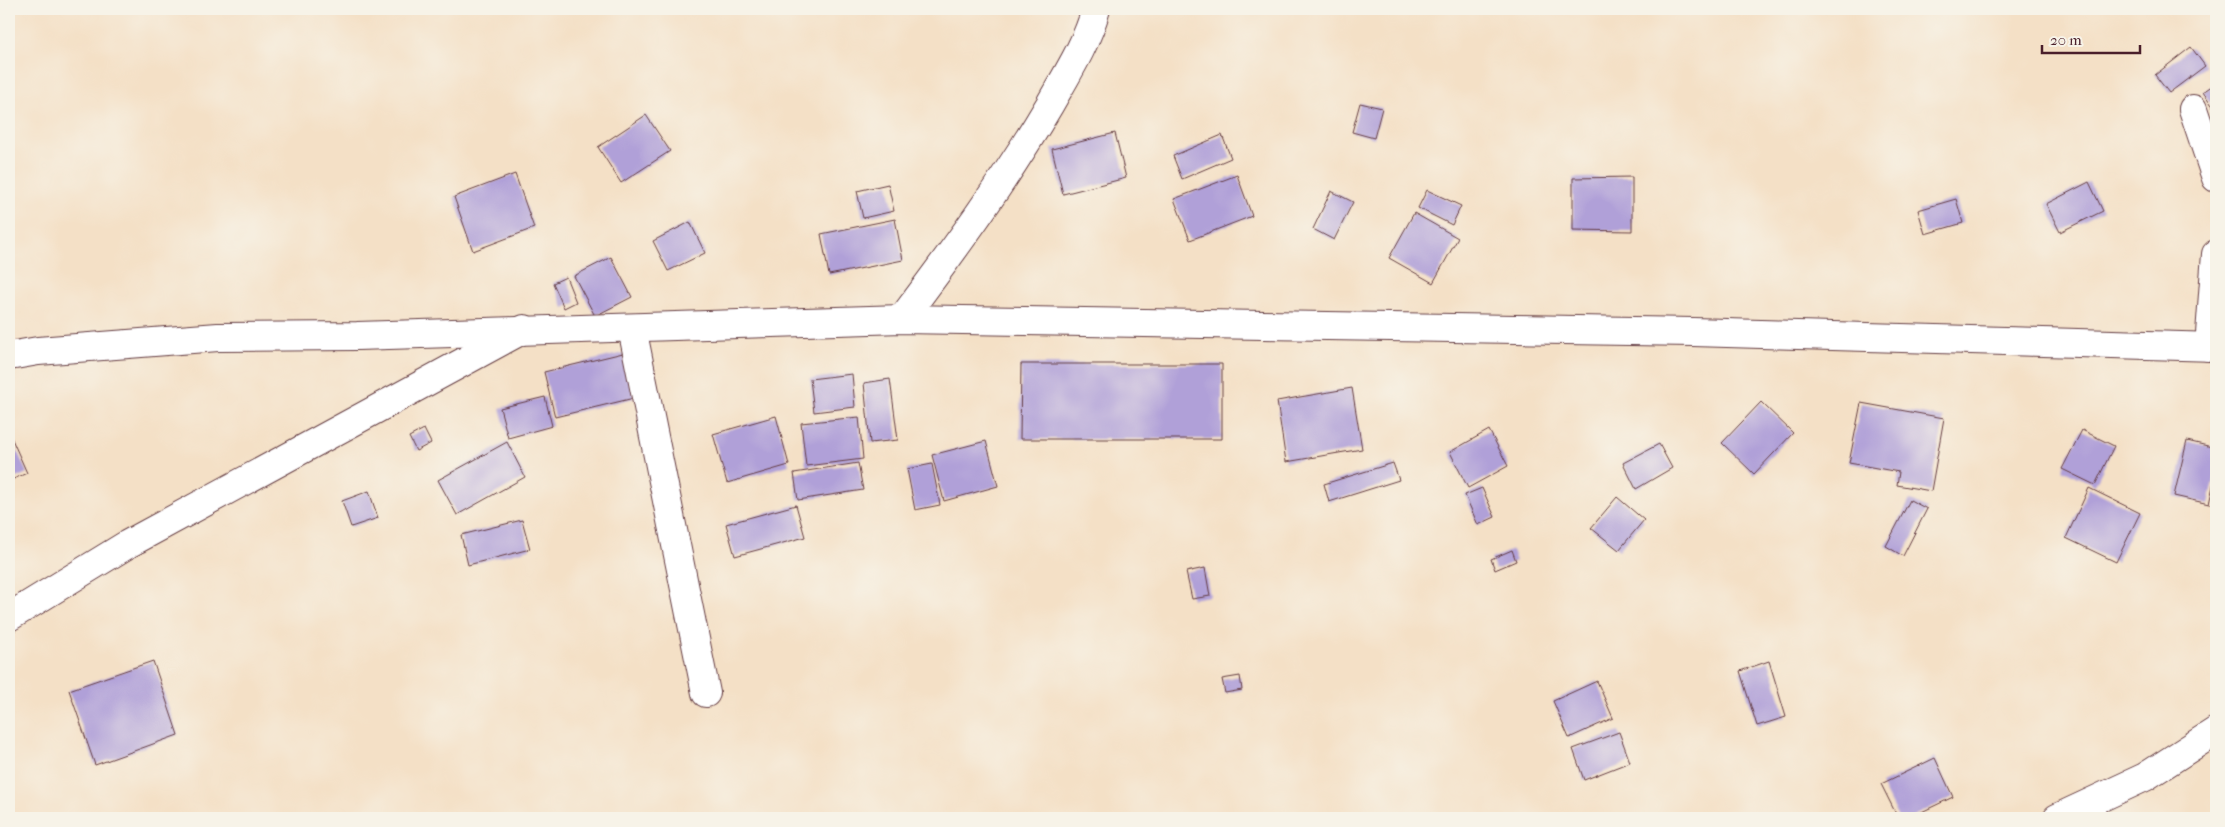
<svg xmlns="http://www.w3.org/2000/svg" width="2225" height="827" font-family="'IM FELL French Canon',serif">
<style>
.building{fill:#b0a0d8}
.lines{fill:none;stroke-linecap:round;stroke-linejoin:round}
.minor-casing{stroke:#643c42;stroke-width:30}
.tertiary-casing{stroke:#643c42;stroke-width:30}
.secondary-casing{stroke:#643c42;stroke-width:30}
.minor{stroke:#fff;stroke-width:28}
.tertiary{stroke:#fff;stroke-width:28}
.secondary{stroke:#fff;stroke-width:28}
</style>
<rect width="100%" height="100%" fill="#f7f3e8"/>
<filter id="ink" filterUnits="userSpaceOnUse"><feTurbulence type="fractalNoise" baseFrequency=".02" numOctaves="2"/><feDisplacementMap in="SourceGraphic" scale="10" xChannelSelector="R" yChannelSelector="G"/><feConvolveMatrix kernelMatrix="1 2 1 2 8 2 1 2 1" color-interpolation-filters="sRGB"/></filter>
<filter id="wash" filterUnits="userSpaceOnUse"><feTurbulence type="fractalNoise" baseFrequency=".0096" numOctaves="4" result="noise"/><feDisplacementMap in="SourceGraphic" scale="20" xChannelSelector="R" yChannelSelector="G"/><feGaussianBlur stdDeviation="1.12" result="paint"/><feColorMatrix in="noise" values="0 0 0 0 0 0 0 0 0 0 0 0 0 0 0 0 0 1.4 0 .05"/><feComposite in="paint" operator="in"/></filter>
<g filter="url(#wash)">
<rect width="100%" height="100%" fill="#f4e0c6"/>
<g id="blocks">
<path class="building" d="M2191 47 2205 66 2169 93 2155 75Z
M2216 83V111L2203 92Z
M1360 103 1382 108 1374 138 1352 132Z
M646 115 670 151 621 183 598 147Z
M1115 133 1126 178 1063 194 1052 149Z
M1222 135 1231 158 1182 179 1173 156Z
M515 174 534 228 473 251 454 197Z
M1237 175 1252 216 1190 240 1174 199Z
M1632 177V231L1573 230V178Z
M2089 182 2103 211 2060 232 2046 204Z
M888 184 894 211 863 218 857 191Z
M1427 190 1461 206 1452 225 1418 208Z
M1331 191 1353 202 1334 240 1313 229Z
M1956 199 1963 223 1925 234 1918 210Z
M1414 213 1458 238 1433 283 1389 258Z
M895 219 903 260 829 275 821 234Z
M690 222 705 253 668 271 653 241Z
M611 257 632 297 595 316 574 276Z
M566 277 576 302 564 308 553 283Z
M623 353 634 398 555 417 544 372Z
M1021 364H1222V439H1020Z
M852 374 855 407 814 412 810 379Z
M890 379 898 440 870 443 864 383Z
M1352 388 1362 449 1286 462 1277 401Z
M545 397 552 426 508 438 500 408Z
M1761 402 1793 433 1754 474 1722 443Z
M1861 403 1944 418 1931 491 1897 485 1899 472 1849 463Z
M776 416 789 465 727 483 713 434Z
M859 417 863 459 806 466 801 423Z
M424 429 431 443 416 451 409 437Z
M1489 430 1508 466 1468 488 1450 452Z
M2082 430 2114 446 2095 485 2062 469Z
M11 437 27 473 9 481V438Z
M986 441 998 486 944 501 932 455Z
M2187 441 2216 448V472L2209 504 2174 496Z
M507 442 525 477 457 515 438 480Z
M1659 444 1672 468 1636 489 1623 463Z
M858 463 863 490 798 500 794 473Z
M1393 463 1399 480 1329 502 1324 484Z
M932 464 940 505 915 510 907 469Z
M1482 488 1495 517 1478 525 1465 495Z
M2089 488 2140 513 2116 562 2066 538Z
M369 491 378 518 351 527 342 501Z
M1617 497 1644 520 1619 550 1591 528Z
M1910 500 1927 509 1903 556 1886 546Z
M796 505 805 537 735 556 726 524Z
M522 520 530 549 468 565 461 535Z
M1512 550 1516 561 1495 570 1491 559Z
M1205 568 1210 596 1192 599 1186 572Z
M153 661 178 735 95 765 69 690Z
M1769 661 1786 717 1757 726 1740 671Z
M1240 676 1242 690 1225 693 1222 679Z
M1597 681 1613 718 1569 738 1553 701Z
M1619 732 1630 762 1584 780 1573 749Z
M1935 758 1953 797 1909 818H1898L1881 784Z"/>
</g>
</g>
<g filter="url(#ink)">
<use href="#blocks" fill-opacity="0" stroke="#643c42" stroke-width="1"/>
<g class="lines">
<defs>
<path id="minor" d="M2193 109 2216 178
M902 319C954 250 1006 179 1050 104 1067 74 1087 43 1096 9
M632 328 706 693
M2209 347 2216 254
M2057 818 2145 777 2216 731"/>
<path id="tertiary" d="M9 617 128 544 524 329"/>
<path id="secondary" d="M9 356 38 351 218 337 357 336 902 319 1693 332 2216 347"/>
</defs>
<use href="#minor" class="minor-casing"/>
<use href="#tertiary" class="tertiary-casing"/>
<use href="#secondary" class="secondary-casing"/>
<use href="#minor" class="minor"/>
<use href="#tertiary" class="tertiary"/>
<use href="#secondary" class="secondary"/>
</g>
</g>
<rect width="2225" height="827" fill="none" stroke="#f7f3e8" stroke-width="30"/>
<path d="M2042 45v8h98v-8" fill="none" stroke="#4a1f2b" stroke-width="2.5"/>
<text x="2050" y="45" font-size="15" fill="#4a1f2b" stroke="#f7f3e8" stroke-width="4" paint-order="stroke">20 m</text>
</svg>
